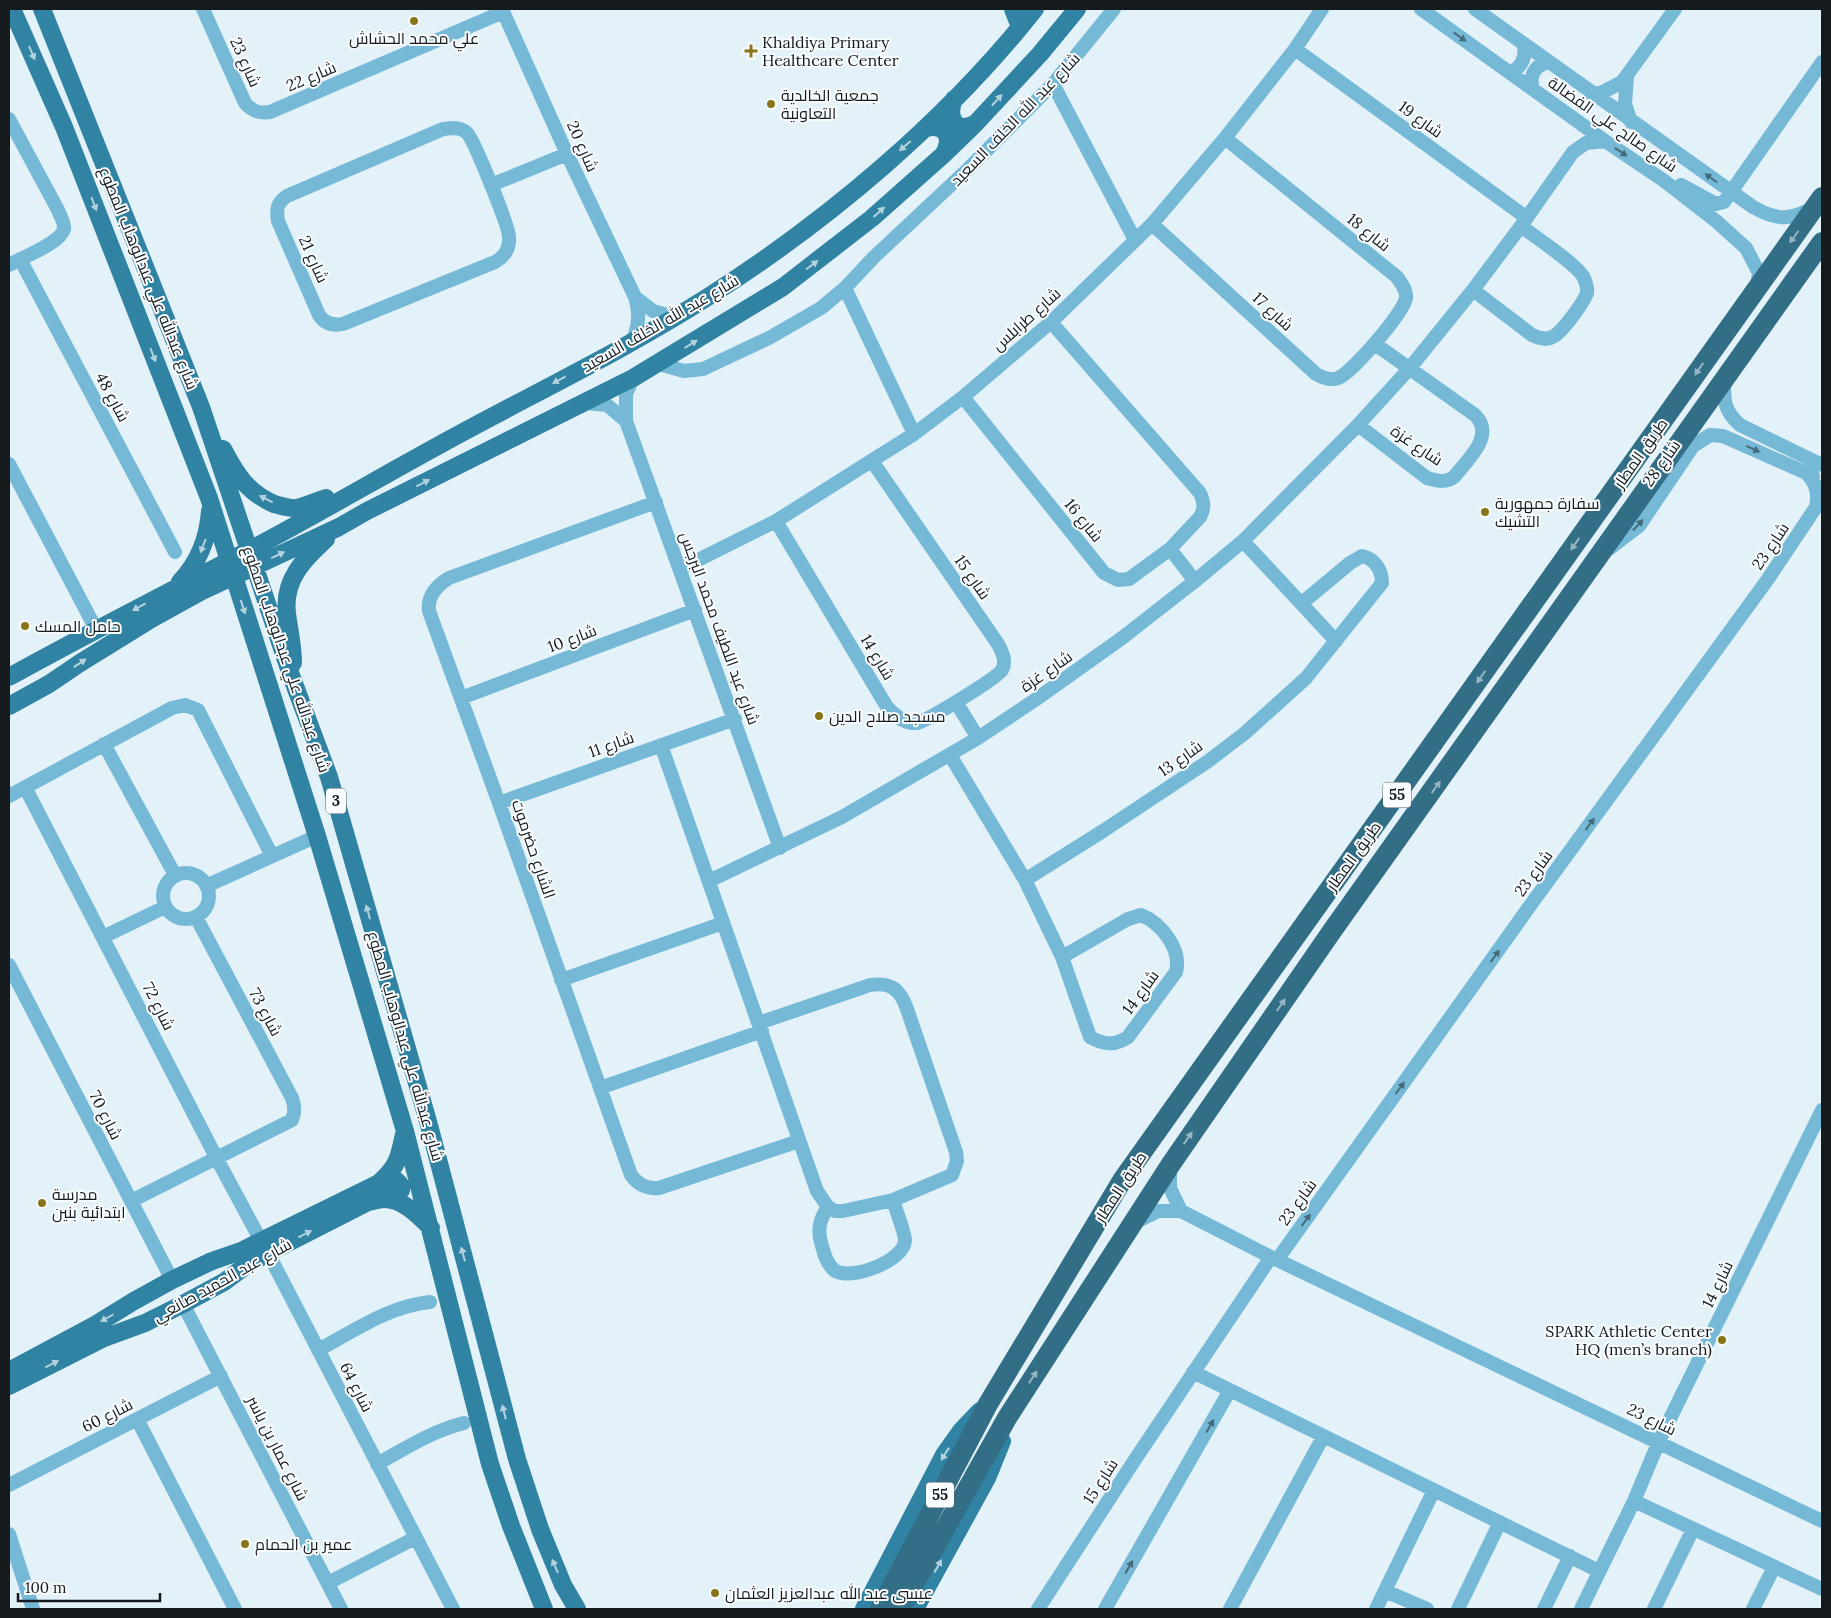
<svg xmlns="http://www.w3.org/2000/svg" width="1831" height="1618" font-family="Lora,Cairo,serif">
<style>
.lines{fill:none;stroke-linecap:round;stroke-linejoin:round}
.minor{stroke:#75b9d7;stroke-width:14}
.major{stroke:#3183a3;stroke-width:18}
.highway{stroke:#326e86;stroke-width:20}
.oneway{fill:#456a7a}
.oneway2{fill:#b3d2de}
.oneway3{fill:#96b5c2}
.poi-dot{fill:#887519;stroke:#f9fcfe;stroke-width:2}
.labels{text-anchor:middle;stroke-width:4;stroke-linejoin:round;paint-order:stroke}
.shield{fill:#f9fcfe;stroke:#595e60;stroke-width:1}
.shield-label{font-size:15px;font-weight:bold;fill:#151a1d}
.poi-label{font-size:16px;fill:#151a1d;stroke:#f9fcfe;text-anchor:start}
.street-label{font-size:16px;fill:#151a1d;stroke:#f9fcfe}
</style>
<rect width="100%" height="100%" fill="#e3f1f8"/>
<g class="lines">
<path class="minor" d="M203 9 245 103C252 111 259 114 270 112L503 12
M502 9 567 154 635 297C640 313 639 326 632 342
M1421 9 1605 141 1663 180 1716 221 1746 248 1759 273 1757 287
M1475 9 1753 207C1776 220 1789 221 1813 208
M1295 49 1527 218
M1510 73C1522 67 1526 58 1524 45
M1627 76 1625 104 1631 122
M1053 84 1135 240
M1533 89C1529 76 1534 66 1548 62
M1591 93H1601L1622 82 1675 9
M9 119 58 210C60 216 65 223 64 229 61 243 21 258 9 265
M453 128C458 128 463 129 467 133 474 140 509 226 509 237 510 249 505 256 495 262L343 324C333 326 325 324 319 315L278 221C276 209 277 203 287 196L443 129Z
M491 185 567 154
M1681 185 1716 204 1724 202 1822 62
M1152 224 1316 374C1323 378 1330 381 1338 378 1352 373 1404 312 1406 298 1407 290 1401 283 1397 277L1225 138
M20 259 175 552
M845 288 914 434
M1473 290 1532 335C1539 338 1547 341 1554 336 1563 331 1584 302 1587 293 1588 288 1586 283 1584 278 1578 265 1535 237 1521 226
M635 297 653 311 675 317
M659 364 684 371 703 369 769 338 821 308 845 288 874 257 967 170 1053 84 1114 9
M633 378 626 394V421L780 848
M1724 381C1724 401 1724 411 1740 425L1822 465
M963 397 1104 573 1118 580 1129 579 1170 549 1200 517C1205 508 1204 502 1200 493L1051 322
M586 403 607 405 626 421
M1358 425 1427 478C1437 481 1446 483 1454 477 1467 460 1496 436 1475 415L1375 344
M9 464 97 631
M656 502 449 578C436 586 427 596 429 611L499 803 631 1175C638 1185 647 1189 659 1188L799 1141
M776 521 887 707C895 716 905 724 917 723 927 721 997 678 1002 670 1007 661 1002 652 998 644L872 461
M1243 541 1336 641
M1170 549 1195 581
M1609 549 1639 526 1693 446 1710 435 1723 436 1813 476
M680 569 776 521 914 434 963 397 1051 322 1152 224 1225 138 1295 49 1322 9
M461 698 695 610
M956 702 978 738
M104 744 175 875
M661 745 817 1191 828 1207 835 1211H843L893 1200 952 1175 957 1161 956 1152 907 1009C900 989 891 982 870 985L759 1023
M950 755 1025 880 1062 957 1090 1037C1104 1045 1115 1046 1128 1037L1176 972C1182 949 1161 923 1141 915L1128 919 1062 957
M25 787 217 1159 261 1241
M9 796 172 708 185 705 198 710 272 856
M499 803 735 719
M163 896a23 23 0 1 1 46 0a23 23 0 1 1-46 0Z
M1025 880 1103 831 1207 762 1245 733 1306 678 1382 583C1382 570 1375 559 1362 556L1350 563 1302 603
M709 881 842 817 978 738 1035 700 1122 638 1195 581 1243 541 1358 425 1409 369 1473 290 1521 226 1573 152 1586 143 1605 141
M206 886 317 836
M103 937 165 907
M9 965 172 1280
M561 980 723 923
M600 1088 762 1031
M1170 1167V1188L1181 1211
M131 1201 292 1120C295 1112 295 1107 292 1098L196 917
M828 1207C819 1220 817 1231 822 1246 824 1254 828 1265 834 1270 849 1282 905 1261 905 1240 904 1229 896 1211 893 1200
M1134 1223 1158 1211H1181L1271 1257 1822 1521
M268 1253 453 1609
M1277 1260 1532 903 1768 579 1816 507C1819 494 1816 482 1806 473
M183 1304 341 1609
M318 1350C354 1331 389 1306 430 1302
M1193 1372 1599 1571
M137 1419 235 1609
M377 1464C406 1448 432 1431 464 1423
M9 1485 221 1376
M1634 1501 1822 1589
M9 1534 33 1609
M328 1583 415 1538
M1385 1591 1427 1609
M1038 1609 1136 1458 1271 1257
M1105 1609 1230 1390
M1230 1609 1323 1437
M1376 1609 1434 1490
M1458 1609 1500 1522
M1544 1609 1570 1556
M1581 1609 1634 1501 1659 1441 1822 1110
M1654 1609 1693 1529
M1753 1609 1774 1567"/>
<path class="major" d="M12 9 64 127 209 498 317 836 405 1131 490 1464 511 1526 544 1609
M42 9 201 407 292 678 329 777 429 1125 517 1459 540 1529 563 1585 577 1609
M1013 9 1020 27
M954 99C947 116 954 134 975 124
M924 129C944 122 955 137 943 155
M223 449C236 474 247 492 274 504 281 506 290 509 297 508 306 506 317 501 326 498
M180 582C199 562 208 539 210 511
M293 663C293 645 289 630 287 613 283 580 304 559 326 539
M9 677C92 631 177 588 261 544 330 507 398 467 467 430 549 386 633 345 711 295 830 219 947 120 1035 9
M9 706 49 684 80 663 148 621 204 590 339 527 367 511 633 378 783 287 872 218 943 155 975 124 1040 54 1077 9
M379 1183 394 1179C410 1190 396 1196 384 1199
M9 1371 95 1325 134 1301 172 1280 212 1261 241 1251 379 1183C398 1166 399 1158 404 1134
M9 1386 104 1338 145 1323 183 1304 224 1282 248 1264 268 1253 368 1202C373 1201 379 1199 384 1199 403 1199 418 1215 431 1228
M864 1609 944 1455 961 1431 980 1411
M915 1609 987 1478 1002 1441"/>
<path class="highway" d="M880 1609 988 1404 1123 1179 1822 197
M900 1609 1007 1418 1171 1164 1332 931 1822 242"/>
</g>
<defs><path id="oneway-solid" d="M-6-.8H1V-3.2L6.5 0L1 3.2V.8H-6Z" transform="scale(1.25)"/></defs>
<g class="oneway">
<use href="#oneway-solid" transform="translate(1460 37) rotate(36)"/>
<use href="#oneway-solid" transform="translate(1621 152) rotate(34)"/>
<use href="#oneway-solid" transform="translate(1711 178) rotate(-145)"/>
<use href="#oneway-solid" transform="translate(1753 449) rotate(24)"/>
<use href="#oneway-solid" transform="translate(1638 525) rotate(-47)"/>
<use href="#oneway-solid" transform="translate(1590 824) rotate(-54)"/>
<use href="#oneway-solid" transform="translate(1495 956) rotate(-54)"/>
<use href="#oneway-solid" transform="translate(1400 1088) rotate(-54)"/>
<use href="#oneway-solid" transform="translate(1306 1220) rotate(-54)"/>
<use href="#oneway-solid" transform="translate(1210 1426) rotate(-60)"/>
<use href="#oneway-solid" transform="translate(1129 1567) rotate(-60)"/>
</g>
<g class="oneway2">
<use href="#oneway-solid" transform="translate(32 53) rotate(67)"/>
<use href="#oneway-solid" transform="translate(997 100) rotate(-47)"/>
<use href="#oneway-solid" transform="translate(905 146) rotate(139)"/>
<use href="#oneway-solid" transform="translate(94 204) rotate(69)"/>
<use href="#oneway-solid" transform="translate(879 212) rotate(-42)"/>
<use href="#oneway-solid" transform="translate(812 265) rotate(-37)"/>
<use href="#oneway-solid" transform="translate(691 344) rotate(-32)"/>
<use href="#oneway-solid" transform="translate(153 355) rotate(69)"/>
<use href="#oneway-solid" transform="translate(559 380) rotate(152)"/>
<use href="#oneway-solid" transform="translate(423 483) rotate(-27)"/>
<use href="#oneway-solid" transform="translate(266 499) rotate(-153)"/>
<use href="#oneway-solid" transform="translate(203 546) rotate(111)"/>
<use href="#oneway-solid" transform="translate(278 555) rotate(-25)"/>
<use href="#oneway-solid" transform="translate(139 607) rotate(151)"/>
<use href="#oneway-solid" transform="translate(243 607) rotate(72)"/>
<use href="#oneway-solid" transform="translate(80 663) rotate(-34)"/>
<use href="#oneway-solid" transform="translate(368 912) rotate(-106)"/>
<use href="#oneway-solid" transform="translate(305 1234) rotate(-27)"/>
<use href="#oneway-solid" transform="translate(463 1254) rotate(-105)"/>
<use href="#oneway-solid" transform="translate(107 1318) rotate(150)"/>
<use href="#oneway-solid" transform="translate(52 1364) rotate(-27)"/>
<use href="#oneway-solid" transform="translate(504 1412) rotate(-104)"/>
<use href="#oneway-solid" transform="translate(945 1454) rotate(122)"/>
<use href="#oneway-solid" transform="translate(555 1566) rotate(-113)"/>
<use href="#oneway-solid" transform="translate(938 1566) rotate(-61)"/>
</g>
<g class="oneway3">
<use href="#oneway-solid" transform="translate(1794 237) rotate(126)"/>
<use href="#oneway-solid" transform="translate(1699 369) rotate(125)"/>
<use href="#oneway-solid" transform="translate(1575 544) rotate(125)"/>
<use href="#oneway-solid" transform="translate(1481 677) rotate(125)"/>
<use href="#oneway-solid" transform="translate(1436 787) rotate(-54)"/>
<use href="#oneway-solid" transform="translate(1281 1005) rotate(-55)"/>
<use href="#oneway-solid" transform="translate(1188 1138) rotate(-55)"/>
<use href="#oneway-solid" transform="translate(1033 1377) rotate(-57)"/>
</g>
<g class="poi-dot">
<circle cx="414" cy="21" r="5"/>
<path d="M748.5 43.5h5v5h5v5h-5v5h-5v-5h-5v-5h5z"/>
<circle cx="771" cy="104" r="5"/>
<circle cx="1485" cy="512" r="5"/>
<circle cx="25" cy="626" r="5"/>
<circle cx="819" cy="716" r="5"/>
<circle cx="42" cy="1203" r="5"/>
<circle cx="1722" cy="1340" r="5"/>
<circle cx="245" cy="1544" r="5"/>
<circle cx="715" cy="1593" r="5"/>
</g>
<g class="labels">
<g class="shield">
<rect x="1383" y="782.5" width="28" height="25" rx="4"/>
<rect x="326" y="788.5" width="20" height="25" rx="4"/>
<rect x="926" y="1482.5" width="28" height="25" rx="4"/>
</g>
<g class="shield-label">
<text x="1397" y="800">55</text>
<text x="336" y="806">3</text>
<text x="940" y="1500">55</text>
</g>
<g class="poi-label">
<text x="414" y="44" text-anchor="middle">علي محمد الحشاش</text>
<text x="762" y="48">Khaldiya Primary<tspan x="762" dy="18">Healthcare Center</tspan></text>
<text x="781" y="101">جمعية الخالدية<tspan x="781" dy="18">التعاونية</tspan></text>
<text x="1495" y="509">سفارة جمهورية<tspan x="1495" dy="18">التشيك</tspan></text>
<text x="35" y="632">حامل المسك</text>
<text x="829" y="722">مسجد صلاح الدين</text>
<text x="52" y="1200">مدرسة<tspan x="52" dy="18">ابتدائية بنين</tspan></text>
<text x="1712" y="1337" text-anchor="end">SPARK Athletic Center<tspan x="1712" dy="18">HQ (men’s branch)</tspan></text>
<text x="255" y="1550">عمير بن الحمام</text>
<text x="725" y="1599">عيسى عبد الله عبدالعزيز العثمان</text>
</g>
<g class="street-label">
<text transform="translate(246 62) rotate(66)" y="6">شارع 23</text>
<text transform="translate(311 76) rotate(-23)" y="6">شارع 22</text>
<text transform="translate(1015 119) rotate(-46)" y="6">شارع عبد الله الخلف السعيد</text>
<text transform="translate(1421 119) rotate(36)" y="6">شارع 19</text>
<text transform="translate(1613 124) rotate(35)" y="6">شارع صالح علي الفضالة</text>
<text transform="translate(583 146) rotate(66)" y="6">شارع 20</text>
<text transform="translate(1369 232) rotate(39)" y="6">شارع 18</text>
<text transform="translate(314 259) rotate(66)" y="6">شارع 21</text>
<text transform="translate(149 278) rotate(68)" y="6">شارع عبدالله علي عبدالوهاب المطوع</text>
<text transform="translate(1273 311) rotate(43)" y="6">شارع 17</text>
<text transform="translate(1026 319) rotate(-42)" y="6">شارع طرابلس</text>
<text transform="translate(660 323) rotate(-30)" y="6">شارع عبد الله الخلف السعيد</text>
<text transform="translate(113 397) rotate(62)" y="6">شارع 48</text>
<text transform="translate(1417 445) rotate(34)" y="6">شارع غزة</text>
<text transform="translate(1640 453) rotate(-55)" y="6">طريق المطار</text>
<text transform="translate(1661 463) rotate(-55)" y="6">شارع 28</text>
<text transform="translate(1084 520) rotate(51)" y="6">شارع 16</text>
<text transform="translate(1770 546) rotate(-56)" y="6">شارع 23</text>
<text transform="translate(973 577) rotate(55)" y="6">شارع 15</text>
<text transform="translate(720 628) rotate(70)" y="6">شارع عبد اللطيف محمد البرجس</text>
<text transform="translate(572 638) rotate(-21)" y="6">شارع 10</text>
<text transform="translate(878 657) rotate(59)" y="6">شارع 14</text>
<text transform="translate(287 659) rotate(71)" y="6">شارع عبدالله علي عبدالوهاب المطوع</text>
<text transform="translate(1046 671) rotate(-35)" y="6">شارع غزة</text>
<text transform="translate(611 744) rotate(-20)" y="6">شارع 11</text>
<text transform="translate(1180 758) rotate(-35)" y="6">شارع 13</text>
<text transform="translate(534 849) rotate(71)" y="6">الشارع حضرموت</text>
<text transform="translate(1353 856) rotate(-54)" y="6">طريق المطار</text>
<text transform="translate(1533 873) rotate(-54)" y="6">شارع 23</text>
<text transform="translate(1140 992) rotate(-54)" y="6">شارع 14</text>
<text transform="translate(159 1006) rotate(63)" y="6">شارع 72</text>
<text transform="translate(266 1012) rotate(62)" y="6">شارع 73</text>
<text transform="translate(406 1046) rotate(74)" y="6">شارع عبدالله علي عبدالوهاب المطوع</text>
<text transform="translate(106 1115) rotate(63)" y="6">شارع 70</text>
<text transform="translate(1120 1187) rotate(-57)" y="6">طريق المطار</text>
<text transform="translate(1297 1202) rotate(-54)" y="6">شارع 23</text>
<text transform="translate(222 1280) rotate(-29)" y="6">شارع عبد الحميد صانعي</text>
<text transform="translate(1717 1284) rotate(-64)" y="6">شارع 14</text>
<text transform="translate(357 1387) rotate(63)" y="6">شارع 64</text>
<text transform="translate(107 1415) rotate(-27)" y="6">شارع 60</text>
<text transform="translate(1652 1419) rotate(26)" y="6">شارع 23</text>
<text transform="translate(278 1448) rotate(63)" y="6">شارع عمار بن ياسر</text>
<text transform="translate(1100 1481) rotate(-57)" y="6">شارع 15</text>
</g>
</g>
<rect width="1831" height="1618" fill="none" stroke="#151a1d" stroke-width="20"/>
<path d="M18 1593v8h142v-8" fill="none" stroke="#151a1d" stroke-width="2.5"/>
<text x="25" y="1593" font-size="15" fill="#151a1d" stroke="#f9fcfe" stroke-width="4" paint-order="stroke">100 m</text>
</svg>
